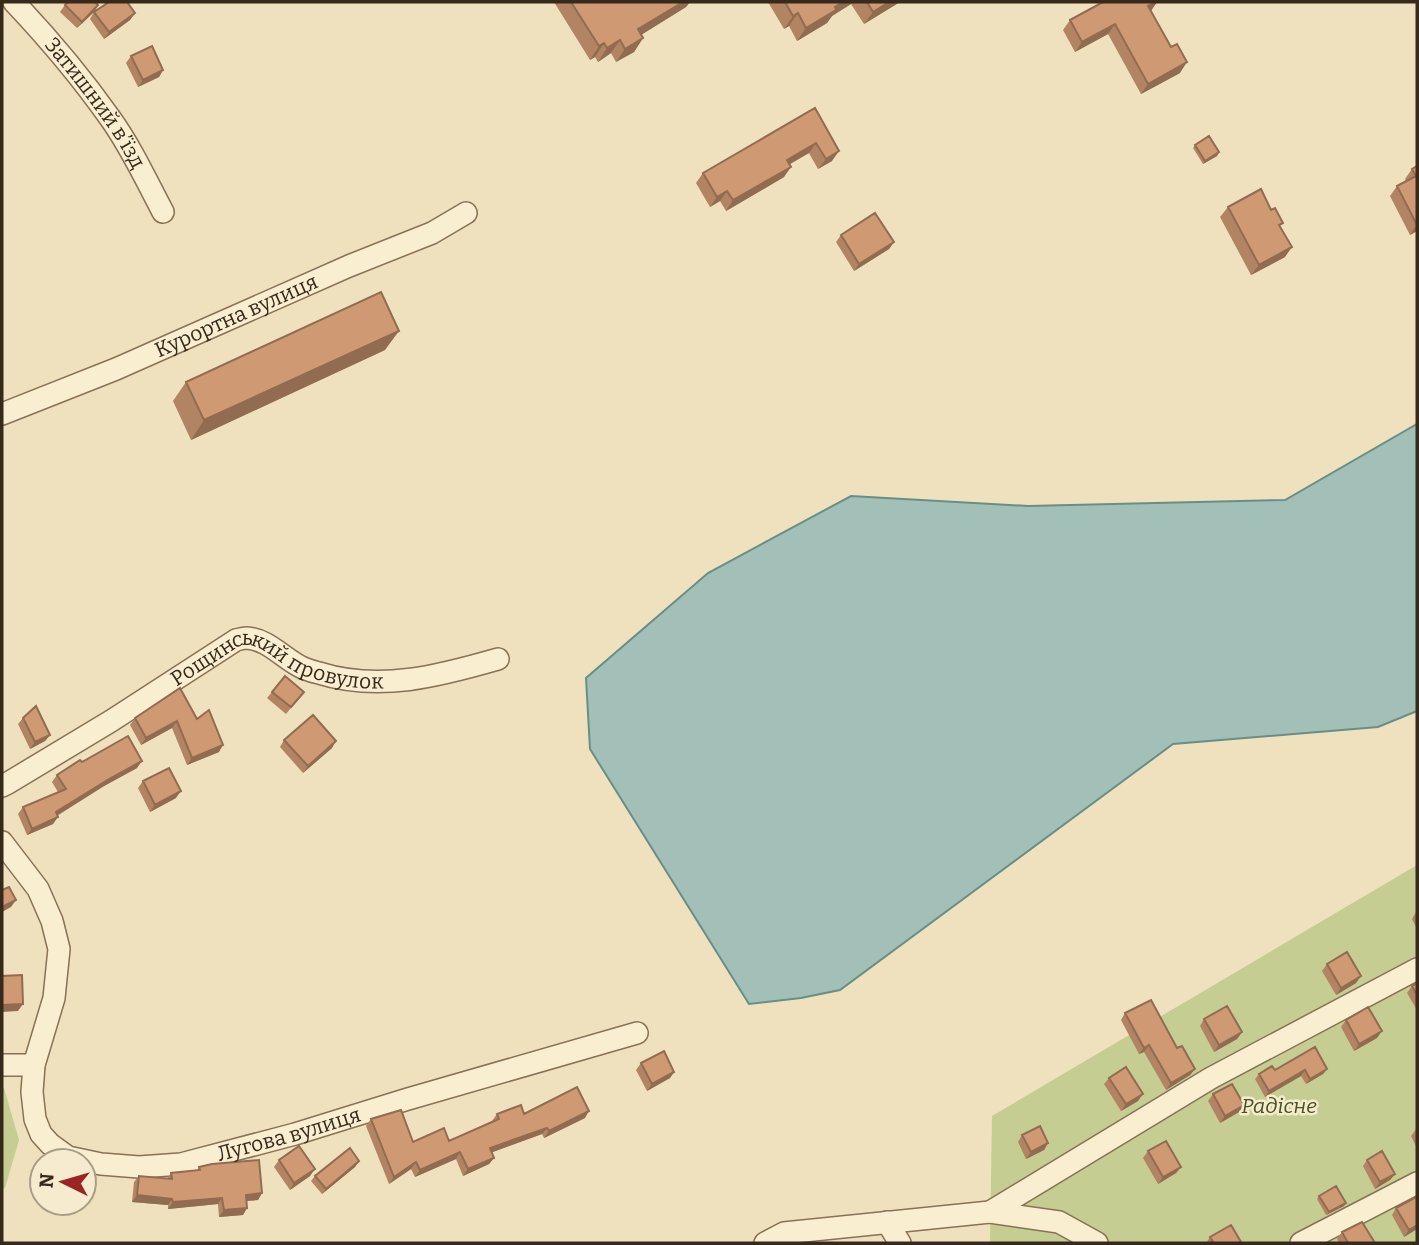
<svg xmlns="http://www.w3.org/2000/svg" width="1419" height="1245" font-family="Bitter,serif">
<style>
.green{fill:#c5cd92}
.water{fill:#a2c0b8;stroke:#698e86;stroke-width:2}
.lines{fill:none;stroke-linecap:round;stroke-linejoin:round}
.minor-casing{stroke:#887156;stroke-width:24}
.minor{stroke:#faeed1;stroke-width:21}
.wall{fill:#b28463}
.shaded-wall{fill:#916c50}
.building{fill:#cf9a73;stroke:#916c50;stroke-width:2}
.labels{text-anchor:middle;stroke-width:5;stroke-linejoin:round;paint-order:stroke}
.street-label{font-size:21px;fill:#37291c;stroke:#f6ebce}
.park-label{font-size:21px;font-style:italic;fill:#465421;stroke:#f6ebce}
</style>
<rect width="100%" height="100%" fill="#efe1be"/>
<path class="green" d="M1417 865V1243H990L992 1116Z
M2 1088H4L19 1140 5 1188 2 1189Z"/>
<path class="water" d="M1417 424V711L1378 727 1173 744 840 990 801 998 749 1004 590 749 586 678 708 573 851 496 1028 506 1285 500Z"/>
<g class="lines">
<defs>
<g id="minor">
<path id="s1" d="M14 2C48 38 81 77 110 118 131 147 146 180 163 212"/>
<path id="s2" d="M2 414 116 369 349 266 432 233 466 213"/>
<path id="s3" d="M2 786 8 783 111 721 236 640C240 639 243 638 247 638 268 639 285 660 303 668 308 670 314 672 319 673 379 692 439 676 498 659"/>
<path id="s4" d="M2 842 38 889 52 921 59 949 54 998 34 1065 32 1092 35 1119 41 1134 50 1144 68 1157 101 1164 139 1167 181 1164 295 1134 408 1099 637 1033"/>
<path d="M2 1065H34"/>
<path d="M990 1212 1211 1078 1417 969"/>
<path d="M887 1222 900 1243"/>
<path d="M765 1243 784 1233 990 1212 1059 1222 1097 1243"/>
<path d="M1301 1243 1417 1183"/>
</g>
</defs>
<use href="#minor" class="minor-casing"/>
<use href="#minor" class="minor"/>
</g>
<path class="wall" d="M554 2H690L686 7 641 35 643 38 634 52 616 62 611 53 598 62 595 57 590 60Z
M768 2H900L864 24 851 4 832 16 827 23 797 41 789 26 784 29Z
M1103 2H1157L1151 10 1180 73 1141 94 1108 34 1075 52 1063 30 1070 20Z
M65 5H98L94 12 77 28 60 12Z
M94 12 135 13 130 20 104 39 90 19Z
M131 56 163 70 159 77 138 87 126 63Z
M815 108 832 161 818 169 809 153 789 164 784 177 726 211 720 201 710 207 696 183 703 173Z
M1195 145 1219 152 1217 156 1203 164 1193 148Z
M1417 166V231L1410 235 1390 196 1397 186 1406 181 1405 179 1412 169Z
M1228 207 1271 210 1280 226 1285 257 1251 275 1220 217Z
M841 235 894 242 889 249 854 271 836 242Z
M385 350 191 440 173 401 186 382Z
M272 692H304L286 714 267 698Z
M23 718 50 735 45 741 30 749 18 724Z
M135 718 197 719 219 752 187 765 172 728 141 745 130 725Z
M284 740 332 748 303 773 280 747Z
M82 762 137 768 104 786 57 816 53 824 27 835 18 814 23 807 58 792 52 782 57 775Z
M143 781 176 798 150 812 138 788Z
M1416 912H1417V929L1412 919Z
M1327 964 1356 983 1336 995 1322 971Z
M1417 983V1010L1407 993 1412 986Z
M1125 1013 1177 1048 1195 1069 1190 1075 1166 1090 1144 1052 1139 1054 1121 1020Z
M1204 1019 1242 1032 1237 1039 1214 1052 1200 1026Z
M1346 1020 1377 1038 1354 1051 1341 1027Z
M641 1063 674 1072 670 1078 647 1091 636 1070Z
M1327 1069 1323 1074 1306 1084 1301 1076 1265 1097 1255 1079 1259 1074 1275 1070Z
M1109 1078 1138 1101 1121 1111 1104 1084Z
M1213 1094 1244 1105 1239 1112 1220 1123 1208 1101Z
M497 1114H524L585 1118 544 1138 542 1134 492 1152 494 1158 489 1164 463 1176 456 1159 415 1177 411 1169 389 1184 366 1126 371 1119 413 1142 449 1141 492 1121Z
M1417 1128V1148L1411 1136Z
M1022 1135 1048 1143 1044 1150 1026 1159 1018 1142Z
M1148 1151 1181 1167 1176 1173 1158 1184 1143 1158Z
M279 1160 310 1176 290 1190 274 1167Z
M1367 1160 1395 1174 1390 1180 1375 1189 1363 1166Z
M359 1161 355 1167 322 1194 311 1181 315 1176Z
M199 1167 262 1193 258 1200 247 1201V1208L243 1215 219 1217 218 1204 168 1209V1205L132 1202 134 1182 139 1176 167 1179 171 1173 197 1170Z
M1319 1196 1346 1203 1344 1206 1326 1215 1317 1199Z
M1396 1208 1417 1229 1404 1237 1392 1215Z
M1342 1232 1375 1243H1339L1337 1239Z
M1210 1237 1241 1242 1240 1243H1206Z"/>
<path class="shaded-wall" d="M683 2H690L686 7 628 43 638 29Z
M843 2H853L851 4 832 16 827 23 797 41 806 28Z
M889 2H900L864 24 873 12Z
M1156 2H1157L1151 11 1148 6Z
M98 5 94 12 77 28 82 22Z
M135 13 130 20 104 39 109 32Z
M798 13 789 26 784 29 793 16Z
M1115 24 1108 34 1075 52 1082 42Z
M643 38 634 52 616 62 625 49Z
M620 40 611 53 598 62 607 48Z
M604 43 595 57 590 60 599 46Z
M1187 62 1180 73 1141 94 1148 84Z
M163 70 159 77 138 87 143 80Z
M816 143 809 153 780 170 787 160Z
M839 151 832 161 818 169 826 159Z
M1219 152 1217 156 1203 164 1205 161Z
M791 167 784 177 726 211 733 200Z
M727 191 720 201 710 207 717 197Z
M1417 224V231L1410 235Z
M894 242 889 249 854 271 859 264Z
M1292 247 1285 257 1251 275 1259 265Z
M399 331 385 350 191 440 204 420Z
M177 721 172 728 141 745 146 738Z
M50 735 45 741 30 749 35 742Z
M336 741 332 748 303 773 308 766Z
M223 745 219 752 187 765 192 758Z
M142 761 137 768 104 786 51 819 56 812 109 779Z
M181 791 176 798 150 812 155 805Z
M58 817 53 824 27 835 32 829Z
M16 900 11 907 2 912V907Z
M1361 976 1356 983 1336 995 1341 988Z
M23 1004 18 1011 2 1012V1005Z
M1382 1031 1377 1038 1354 1051 1359 1044Z
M1242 1032 1237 1039 1214 1052 1219 1045Z
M1149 1045 1144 1052 1139 1054 1144 1048Z
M1195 1069 1190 1075 1166 1090 1171 1083Z
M1327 1069 1323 1074 1306 1084 1310 1079Z
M1305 1070 1301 1076 1265 1097 1269 1091Z
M674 1072 670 1078 647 1091 652 1084Z
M1143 1094 1138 1101 1121 1111 1126 1104Z
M1244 1105 1239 1112 1220 1123 1225 1116Z
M589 1111 585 1118 544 1138 549 1131Z
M547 1128 542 1134 485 1155 490 1148Z
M1048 1143 1044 1150 1026 1159 1031 1152Z
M460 1152 456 1159 415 1177 420 1170Z
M494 1158 489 1164 463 1176 468 1169Z
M359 1161 355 1167 322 1194 326 1189Z
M416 1162 411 1169 389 1184 394 1177Z
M1181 1167 1176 1173 1158 1184 1163 1177Z
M315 1169 310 1176 290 1190 294 1183Z
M1395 1174 1390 1180 1375 1189 1380 1182Z
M262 1193 258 1200 242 1201 246 1195Z
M137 1195 172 1199 168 1205 132 1202Z
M222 1198 218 1204 168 1209 173 1202Z
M1346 1203 1344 1206 1326 1215 1329 1212Z
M247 1208 243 1215 219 1217 224 1210Z
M1417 1225V1229L1404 1237 1409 1230Z"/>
<path class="building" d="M68 2H95L98 5 82 22 65 5Z
M109 2H127L135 13 109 32 94 12Z
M571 2H683L638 29 643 38 625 49 620 40 607 48 604 43 599 46Z
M785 2H843L835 7 836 10 806 28 798 13 793 16Z
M867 2H889L873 12Z
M1103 2H1156L1148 6 1171 47 1177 44 1187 62 1148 84 1115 24 1082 42 1070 20Z
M152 46 163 70 143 80 131 56Z
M815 108 839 151 826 159 816 143 787 160 791 167 733 200 727 191 717 197 703 173Z
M1209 136 1219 152 1205 161 1195 145Z
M1417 166V225L1397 186 1416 176 1412 169Z
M1261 189 1271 210 1275 208 1283 223 1279 225 1292 247 1259 265 1228 207Z
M875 213 894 242 859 264 841 235Z
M381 292 399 331 204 420 186 382Z
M285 676 304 692 291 707 272 692Z
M180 688 197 719 209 710 223 745 192 758 177 721 146 738 135 718Z
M36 706 50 735 35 742 23 718Z
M313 715 336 741 308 766 284 740Z
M128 736 142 761 109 779 56 812 58 817 32 829 23 807 66 789 57 775 80 760 82 762Z
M169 768 181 791 155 805 143 781Z
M9 887 16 900 2 907V890Z
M1347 952 1361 976 1341 988 1327 964Z
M22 975 23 1004 2 1005V976Z
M1417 983V995L1412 986Z
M1151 1000 1177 1048 1182 1046 1195 1069 1171 1083 1149 1045 1144 1048 1125 1013Z
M1227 1006 1242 1032 1219 1045 1204 1019Z
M1368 1007 1382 1031 1359 1044 1346 1020Z
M1315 1047 1327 1069 1310 1079 1305 1070 1269 1091 1259 1074 1272 1066 1275 1070Z
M664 1051 674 1072 652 1084 641 1063Z
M1126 1067 1143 1094 1126 1104 1109 1078Z
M1232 1084 1244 1105 1225 1116 1213 1094Z
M577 1087 589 1111 549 1131 547 1128 490 1148 494 1158 468 1169 460 1152 420 1170 416 1162 394 1177 371 1119 401 1110 413 1142 444 1128 449 1141 499 1119 497 1114 521 1105 524 1114Z
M1040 1126 1048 1143 1031 1152 1022 1135Z
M1166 1141 1181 1167 1163 1177 1148 1151Z
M299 1146 315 1169 294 1183 279 1160Z
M350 1148 359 1161 326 1189 315 1176Z
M1382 1151 1395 1174 1380 1182 1367 1160Z
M259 1160 262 1193 246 1195 247 1208 224 1210 222 1198 173 1202 172 1199 137 1195 139 1176 172 1179 171 1173 200 1170 199 1167 212 1164Z
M1336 1186 1346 1203 1329 1212 1319 1196Z
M1416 1197 1417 1200V1225L1409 1230 1396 1208Z
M1362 1222 1375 1243H1348L1342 1232Z
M1231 1225 1241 1242 1238 1243H1214L1210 1237Z"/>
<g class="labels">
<g class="street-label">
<text dy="7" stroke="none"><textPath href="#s1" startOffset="130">Затишний в’їзд</textPath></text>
<text dy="7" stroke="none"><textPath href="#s2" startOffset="254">Курортна вулиця</textPath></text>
<text dy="7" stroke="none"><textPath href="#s3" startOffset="317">Рощинський провулок</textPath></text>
<text dy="7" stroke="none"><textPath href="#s4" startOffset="574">Лугова вулиця</textPath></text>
</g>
<g class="park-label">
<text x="1279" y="1113">Радісне</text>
</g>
</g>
<rect width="1419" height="1245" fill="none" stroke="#37291c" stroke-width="7"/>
<g transform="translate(63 1182) rotate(275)"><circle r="33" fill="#f6ebce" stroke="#aa9d87" stroke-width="2"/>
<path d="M0-5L12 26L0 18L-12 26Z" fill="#992625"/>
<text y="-10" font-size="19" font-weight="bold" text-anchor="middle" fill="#37291c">N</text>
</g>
</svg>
